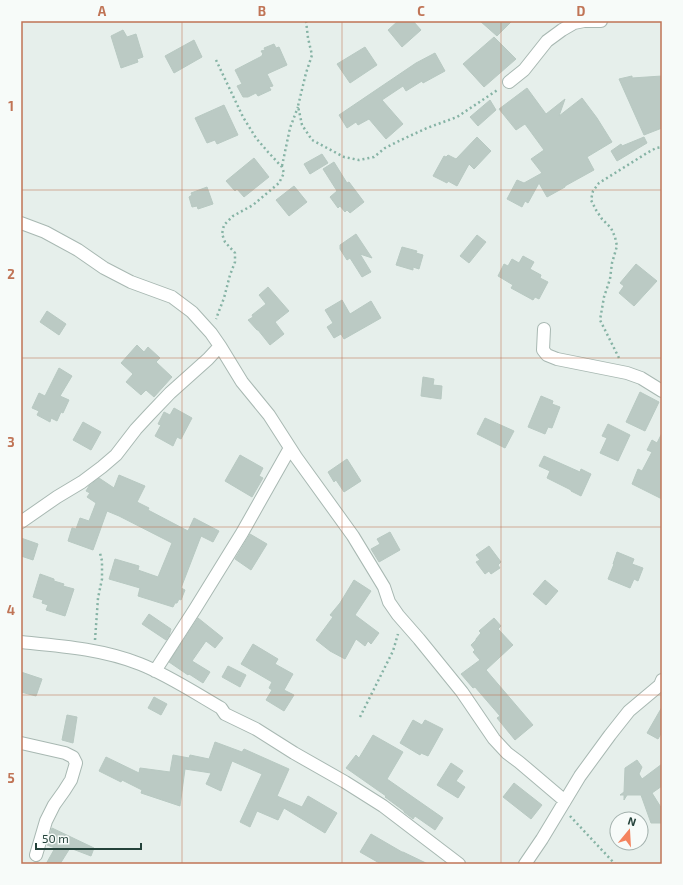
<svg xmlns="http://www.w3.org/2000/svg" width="683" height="885" font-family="'Exo 2',sans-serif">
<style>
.building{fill:#bbcac4;stroke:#b8c9c2}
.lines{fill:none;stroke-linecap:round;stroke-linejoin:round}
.minor-casing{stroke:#a8b8b2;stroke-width:14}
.path{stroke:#86b3a5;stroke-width:2.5;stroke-dasharray:2 3;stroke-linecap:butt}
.minor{stroke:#fff;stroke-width:12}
.grid{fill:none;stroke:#c07456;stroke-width:1;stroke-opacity:0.55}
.neatline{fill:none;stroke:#c07456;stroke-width:1.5}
.grid-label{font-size:13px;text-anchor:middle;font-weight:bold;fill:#c07456}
</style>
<rect width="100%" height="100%" fill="#e6efeb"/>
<path class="building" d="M398 21H413L421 30 402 47 388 30Z
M480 21H512L497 36Z
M123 30 127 37 136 34 143 57 137 59 138 62 121 68 111 36Z
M494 37 516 59 484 87 463 64Z
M194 40 202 57 174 73 165 56Z
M274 44 276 48 279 47 287 65 267 74 273 86 269 87 271 90 258 96 256 93 248 97H243L237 86 242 84 235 70 262 56V55L263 54 261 51 265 50 264 48Z
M365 47 377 65 350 83 337 64Z
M435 53 445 71 423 83 422 81 406 91 403 86 382 100 403 124 386 139 369 119 358 125 356 122 347 128 339 115 416 63Z
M632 76V78L662 76V128L644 135 619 79Z
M527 88 546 114 565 99 559 116 582 98 597 118 612 142 587 157 594 170 565 186V187L547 197 539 183 528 203 525 201 522 207 507 199 517 180 524 183 542 173 531 159 544 150 525 124 516 130 499 109Z
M490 100 496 110 478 126 470 117Z
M224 105 238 135 217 144 215 140 207 143 195 118Z
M477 137 491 151 474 169 469 164 457 186 448 181 447 183 433 176 444 156 446 157 448 155 456 159Z
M644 137 647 143 617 161 611 151 621 144 622 146Z
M322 154 328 163 310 174 304 164Z
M254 158 269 177 244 197 237 189 235 191 226 181Z
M334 162 347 183 349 182 364 202 350 213 347 210 345 212 340 206 338 208 330 197 337 191 323 169Z
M294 186 307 202 289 216 276 200Z
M207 187 213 204 198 209 197 206 192 207 189 197 192 195 191 193Z
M356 234 372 258 360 254 371 272 362 277 350 258 347 260 340 249V245Z
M477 235 486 242 469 263 460 256Z
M402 247 417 251 416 253 423 255 419 269 413 267V270L396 265Z
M523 256 534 262 530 269 541 275 540 278 548 282 539 299 535 297 533 300 511 288 513 285 498 276 504 264 508 266 512 259 519 263Z
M636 264 657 281 634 306 619 293 624 286 620 283Z
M268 287 289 311 275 322 284 334 270 345 258 330H257L248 320 253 317 252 315 266 304 259 295Z
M342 300 350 314 371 301 381 318 344 339 341 334 334 338 327 327 333 323 325 310Z
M47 311 66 324 59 335 40 322Z
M137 345 144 352 148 347 160 358 156 362 172 377 154 397 146 390 141 395 126 382 133 374 121 363Z
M59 368 72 376 60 396 69 400 63 413 61 412 57 421 51 418 50 422 37 415 39 411 32 408 39 393 45 396Z
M423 377 434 379 433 385 442 386 441 399 421 396Z
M640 392 659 402 645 431 626 422Z
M541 396 553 401 552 404 560 407 552 428 548 427 545 434 528 427Z
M174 408 192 418 181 439 177 437 173 446 155 436 161 425 158 424 164 412 170 415Z
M485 418 514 431 505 448 477 434Z
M83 422 101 432 91 450 73 440Z
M608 424 630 435 618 461 600 453 607 438 602 436Z
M662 433V499L632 484 638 469 642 471 652 452 647 450 652 440 657 443Z
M240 455 263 468 259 476 263 478 252 497 225 481Z
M544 456 580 472 581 469 591 474 581 496 571 491V490L547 478 550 471 539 466Z
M347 459 361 481 344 492 336 480 334 482 328 472Z
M119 475 145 486 137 502 149 508 148 510 188 531 194 518 219 531 213 542 201 536 181 588 185 590 181 600 179 599 177 603H175L173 607 138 596 140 588 109 579 115 559 139 566 138 570 158 577 172 543 119 516 107 511 93 550 68 541 72 528 76 529 80 518 89 521 96 503 87 497 90 493 86 491 89 486 99 478 114 488Z
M390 532 400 550 379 562 371 549 380 544 377 539Z
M250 534 267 544 251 570 235 559Z
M21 538 38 544 33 560 21 556Z
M489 546 501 562 498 565 500 568 491 574 489 571 485 574 476 562 480 560 476 555Z
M617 552 634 559 632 564 643 568 638 581 634 579 630 588 608 579 614 564H613Z
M40 574 54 579V581L64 584 63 586 74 589 65 616 46 610 48 605 42 603 43 600 33 597Z
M354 580 371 591 355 615 379 633 371 644 368 641 365 646 356 639 345 659 330 651 316 640 333 617 330 615 340 603Z
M545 580 558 591 546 605 533 594Z
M149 614 171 629 169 636 166 640 142 624Z
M198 618 223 638 215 648 206 641 192 661 210 672 203 683 189 674 188 675 169 662Z
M494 618 501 626 498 629 513 645 486 670 533 725 515 740 497 718 500 716 475 687 473 688 461 674 480 660 473 652 475 650 471 645 476 640V639L481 633 479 631Z
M253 644 278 659 275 664 293 674 284 690 294 695 284 711 266 700 272 690 269 688 272 682 241 664Z
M228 666 246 675 240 687 222 677Z
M21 672 42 679 36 696 21 692Z
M154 697 167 704 161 715 148 708Z
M662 707V732L658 739 647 733Z
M67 715 77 717 73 743 62 740Z
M413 720 422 725 425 720 443 729 428 756 421 753 420 755 400 743Z
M373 735 403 752 387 779 443 818 435 830 415 816 413 819 404 812V811L385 797 386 796 346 768 356 755 359 758Z
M215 742 242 752 244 749 289 769 277 796 302 807 308 796 337 813 325 833 284 808 278 820 257 811 250 827 240 822 262 774 232 761 221 791 206 784 211 773 185 769 180 806 141 793 142 790 122 780 121 782 99 771 106 757 139 773 140 768 170 772 173 755 189 758 190 755 209 759Z
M637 760 642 767 639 774 642 779 662 764V786L652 793 662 809V823H651L641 795H627L624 800V795H620L624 792 625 768Z
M451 763 463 771 456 781 465 787 458 798 437 785Z
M514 783 542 805 531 819 503 797Z
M52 828 94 848 91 856 70 848 60 864H46L55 848 47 845Z
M371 834 402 852H403L428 864H381L360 852Z"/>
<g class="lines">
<defs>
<path id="minor" d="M509 82 524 70 547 41 562 30 574 23 584 21H601
M21 223 45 232 78 250 104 268 131 282 172 297 192 312 211 333 220 346 242 382 269 415 296 457 353 536 384 587 389 602 398 615 419 639 462 692 494 739 507 753 519 762 565 801
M544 329 543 350 547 355 557 359 627 373 641 378 662 391
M21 522 57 497 82 482 102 467 116 455 136 429 149 415 170 393 208 359 220 346
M21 642C61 646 102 649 140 664 168 675 195 693 221 708L225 714 256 729 294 753 345 782 383 806 459 864
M155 671 195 609 242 533 290 448
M21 743 65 753 73 757 76 763 71 780 64 791 54 805 46 821 36 855
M525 864 542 839 580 776 610 735 629 711 660 685 662 680"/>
</defs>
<use href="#minor" class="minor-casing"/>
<path class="path" d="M306 21 308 38 312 55 306 73 298 106 302 125 312 140 344 157 359 160 374 157 385 148 401 140 427 128 457 117 499 89
M216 60 243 117 256 138 268 152 282 167 284 173 279 183 253 205 233 216 224 225 222 234 225 242 235 253V262L230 275 224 298 216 319
M282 166 290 128 298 107
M619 358 600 320 604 297 610 279 612 263 617 246 615 237 611 228 602 219 596 210 591 200 593 191 599 183 647 153 656 148 662 147
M95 640 98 598 102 579V561L100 553
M360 717 393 651 398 634
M570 816 615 864"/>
<use href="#minor" class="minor"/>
</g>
<path class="grid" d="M182 21V864M342 21V864M501 21V864M21 190H662M21 358H662M21 527H662M21 695H662"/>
<rect width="683" height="885" fill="none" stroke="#f7fbf9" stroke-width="44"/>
<g transform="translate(629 831) rotate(18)"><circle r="19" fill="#f7fbf9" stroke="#a3b1ad"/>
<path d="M0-3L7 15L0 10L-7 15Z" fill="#f4845f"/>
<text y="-6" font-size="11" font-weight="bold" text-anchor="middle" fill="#24423a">N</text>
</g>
<path d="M36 843v6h105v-6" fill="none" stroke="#24423a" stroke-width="2"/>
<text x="42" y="843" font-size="12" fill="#24423a" stroke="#f7fbf9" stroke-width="3" paint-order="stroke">50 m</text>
<rect x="22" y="22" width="639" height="841" class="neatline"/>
<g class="grid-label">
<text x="102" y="16">A</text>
<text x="262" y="16">B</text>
<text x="421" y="16">C</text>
<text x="581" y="16">D</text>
<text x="11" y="111">1</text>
<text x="11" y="279">2</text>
<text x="11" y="447">3</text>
<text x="11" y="615">4</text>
<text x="11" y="783">5</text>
</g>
</svg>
